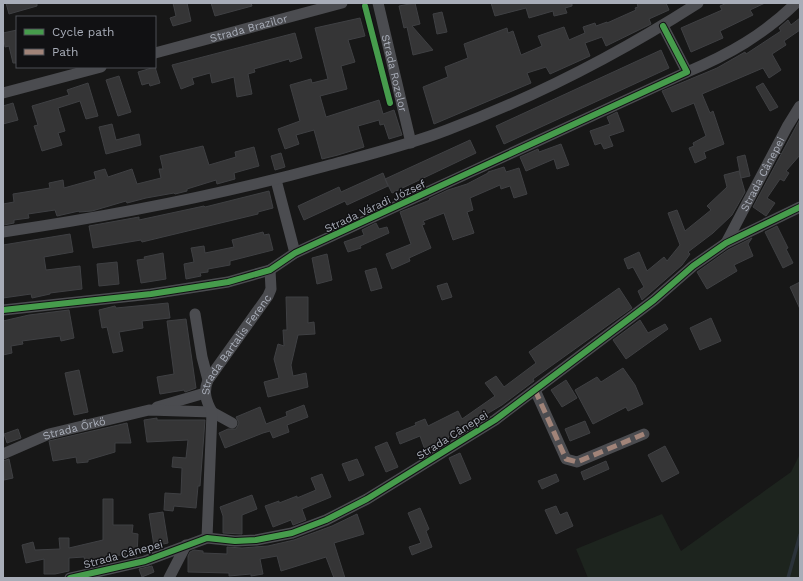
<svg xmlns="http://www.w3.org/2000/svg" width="803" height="581" font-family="'Work Sans',sans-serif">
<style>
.green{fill:#1d241e}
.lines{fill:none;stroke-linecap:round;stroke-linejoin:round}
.stream{stroke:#2a3239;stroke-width:3.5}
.building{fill:#353536;stroke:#3f4043}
.minor{stroke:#4b4c50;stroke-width:11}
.quiet{stroke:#a18479;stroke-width:5;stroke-dasharray:10 5;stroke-linecap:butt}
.cycleway-casing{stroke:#111113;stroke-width:8}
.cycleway{stroke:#469c4c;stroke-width:6}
.labels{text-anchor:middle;stroke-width:3;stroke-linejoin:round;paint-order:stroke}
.street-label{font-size:11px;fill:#a8adb8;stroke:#111113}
</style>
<rect width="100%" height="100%" fill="#171717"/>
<path class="green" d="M800 454V578H588L576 549 662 514 681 551 791 472Z"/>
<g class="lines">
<path class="stream" d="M788 578 800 535"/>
</g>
<path class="building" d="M6 3H37V6L9 14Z
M173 3H187L191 21 173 26 170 18 176 16Z
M211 3H251L252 6 215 16Z
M415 3 420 24 412 26 433 50 413 55 407 27 404 28 399 6Z
M491 3H572V6L565 8 567 13 554 16 553 11 529 18 526 8 495 16Z
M637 3H666L669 10 649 19 651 24 647 26 606 46 602 37 585 43 590 56 550 74 546 67 527 73 531 83 434 124 423 87 448 77 445 67 468 58 464 44 507 28 508 33 513 31 521 55 542 46 538 36 564 27 569 40 585 33 583 27 595 23 596 26 607 22V23L636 10 635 8 638 7Z
M727 3H765L750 10 753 15 720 31 723 38 691 52 681 28 722 10 720 6Z
M442 12 447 32 437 34 433 14Z
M360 18 365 36 348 40 355 62 341 66 347 89 320 96 326 117 379 100 383 114 394 110 402 135 389 139 384 124 380 125 379 120 358 126 364 147 338 155 322 159 314 130 296 135 299 144 285 149 278 129 300 121 290 85 311 79 312 83 328 79 315 28Z
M800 18V30L784 41 786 45 772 54 781 70 769 78 763 68 702 94 710 113 713 111 724 144 704 152 706 158 695 163 689 148 694 146 693 143 706 136 694 103 672 112 662 91 717 68 745 52 746 54 781 31 779 28 788 20 791 25Z
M17 30V63H13L9 46 5 47 3 33Z
M295 33 302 58 290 62 289 59 254 69 255 72 248 74 252 94 237 97 234 77 212 83 210 73 192 78 194 84 181 89 172 65Z
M661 50 669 68 504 144 496 126Z
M155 67 160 83 150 86 149 83 142 85 138 72Z
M119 76 131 112 118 116 106 80Z
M88 83 98 116 86 119 80 101 58 108 65 131 58 133 62 145 42 151 34 126 38 125 32 106 69 95 67 90Z
M763 83 778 107 770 111 756 87Z
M13 103 18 120 3 124V106Z
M617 112 624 131 609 136 613 146 604 149 601 143 595 145 590 131 610 124 607 117Z
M800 119V155L786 171 789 173 784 181 780 179 767 198 775 203 766 216 753 207Z
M112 124 116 140 139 134 141 145 106 154 99 127Z
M470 140 476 153 392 193 385 179Z
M561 144 569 165 557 169 554 159 526 171 520 157 538 149 539 152Z
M203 146 209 165 236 157 235 152 254 147 259 166 234 173 235 179 217 184 216 180 187 189V191L175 194 174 193 146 198 127 203 126 201 92 211 79 212V211L57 216 55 210 28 214 29 218 14 220V223L4 225 3 204 14 202 13 194 50 188 49 183 63 180 64 188 96 179 94 172 105 169 108 177 132 169 137 184 161 178 159 169H163L160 156Z
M281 153 285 167 275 170 271 156Z
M745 155 750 176 741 178 737 157Z
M504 167 506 172 519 168 527 194 514 198 510 186 501 189 500 185 470 198 473 210 467 212 474 233 453 240 444 213 423 221 425 224 422 225 431 248 409 258 410 261 392 269 386 254 411 244 400 212 430 200 429 199 448 190 467 184 488 173V172Z
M739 171 745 192 732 215 713 233 688 252 690 254 682 265 642 300 638 291 644 287 633 267 628 269 624 259 639 252 647 271 664 257 667 261 680 245 668 213 677 210 685 231 711 210 707 206 727 187 724 175Z
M383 173 388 186 347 205 345 201 304 220 298 206 339 187 341 192Z
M269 191 273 208 258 212V214L142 242 141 240 93 248 89 226 139 217V220L204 206 205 207Z
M376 223 379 229 387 227 389 233 360 246 361 248 348 252 344 242 364 235 362 230Z
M777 226 788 248 786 249 793 263 783 268 765 232Z
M263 232 264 235 269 234 273 250 230 261V265L208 269V272L200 273 201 276 186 279 184 264 194 262 191 248 204 246 205 253 234 247 232 240Z
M70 234 73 252 44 257 46 270 80 266 82 289 50 293V294L32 298 31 294 3 298V245Z
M752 238 748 244 753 256 734 265 737 271 707 289 697 272 728 250Z
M163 253 166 279 141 283 137 260 145 259 144 257Z
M327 254 332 280 317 284 312 258Z
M117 262 119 284 99 286 97 264Z
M376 268 382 288 371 291 365 271Z
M800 282V309L790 287Z
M447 283 452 297 442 300 437 286Z
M619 288 632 308 533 379 534 381 502 405 448 437 449 438 435 444 436 447 425 450 420 436 400 444 396 433 416 425 415 423 425 419 428 426 458 411 462 419 495 396 485 383 496 376 504 387 536 363 529 352Z
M286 297H308V323L314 322 315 334 298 335 291 365 293 376 306 373 308 387 268 397 264 382 279 378 274 359 278 344 284 346 283 330H287Z
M168 303 170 318 142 321 143 328 119 332 123 351 113 353 107 327 102 328 99 310 115 306 116 308Z
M69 310 74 338 61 341 60 336 22 341 23 344 11 346 12 353 3 355V321L29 315Z
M711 318 721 341 700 350 690 328Z
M186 319 196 388 185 392 184 390 160 394 157 377 174 374 167 321Z
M640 320 648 333 665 324 668 329 626 359 613 340Z
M623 368 635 385 643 404 628 411 626 407 593 424 575 390 597 377 601 382Z
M79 370 88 412 74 415 65 373Z
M566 380 577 398 562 407 551 390Z
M304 405 308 417 287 425 289 432 273 438 270 431 263 433 225 448 219 433 228 429H236L239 423 236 417 260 407 266 424 287 416 286 412Z
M157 418V420H205L200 486H198L196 508 174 506 173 511 164 510 165 493 181 494 182 468 172 467 173 457 186 458 188 440 147 442 144 420Z
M585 421 590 433 570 441 565 429Z
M127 423 131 443H115V452L88 460V462L77 463 76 457 53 461 49 441Z
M18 429 21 438 7 443 4 434Z
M387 442 398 467 386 472 375 447Z
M665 446 679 473 662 482 648 455Z
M460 453 471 479 460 484 449 458Z
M9 459 13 478 4 480 3 461Z
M357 459 364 475 349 481 342 464Z
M606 461 609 469 584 480 581 472Z
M322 474 331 497 302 509 306 520 293 525 291 520 273 527 265 506 279 501V503L297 496V498L316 490 311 478Z
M556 474 559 481 542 489 538 481Z
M252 495 257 509 242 515V534L223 533V516L220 507Z
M103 499H113V525H133L132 533 138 534 137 556 115 555V560L97 561V563L86 566 84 557 69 558V571L55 574H44V559L26 563 22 545 33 542 35 550 60 549 59 538H69V548L103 540Z
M556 506 560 515 567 512 573 526 556 534 545 510Z
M420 508 429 529 426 531 432 547 412 555 409 547 421 543 408 513Z
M163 512 168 543 154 546 149 514Z
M357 514 364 534 334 543 345 578H334L326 557 281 571 277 556 260 559 263 574 251 576V574L229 576V573L188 572V556L190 552 194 550 203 551V553L227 554V547L242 548 268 546 294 540 332 526Z
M152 566 154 572 142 577 139 569Z"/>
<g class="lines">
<g class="minor">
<path id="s1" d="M378 3 411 143"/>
<path id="s2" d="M155 53 342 3"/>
<path d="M687 72C730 54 763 35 796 3"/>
<path d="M3 93 101 67"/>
<path d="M276 180 295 253"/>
<path d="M3 232C112 216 220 195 326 166 367 155 408 145 447 130 535 97 620 53 698 3"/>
<path id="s3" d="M726 243 787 127 800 106"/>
<path d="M3 310 151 294 228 282 270 270 295 253 687 72 663 26"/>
<path d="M195 314 202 357 208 380"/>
<path d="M535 390 566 459 577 462 644 434"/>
<path d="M157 407 205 393"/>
<path id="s4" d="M3 454 49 434 149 410 212 412 232 423"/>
<path id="s5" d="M207 538 212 412C206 401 203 392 208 380L268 296 271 289 270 270"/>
<path d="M70 578 145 561 207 538 235 541 256 540 292 533 326 520 367 499 495 420 654 300 693 266 726 243 800 207"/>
<path d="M169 578 186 545"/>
</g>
<path class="quiet" d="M535 390 566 459 577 462 644 434"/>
<defs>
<path id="cycleway" d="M365 6 390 103
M3 310 151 294 228 282 270 270 295 253 687 72 663 26
M70 578 145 561 207 538 235 541 256 540 292 533 326 520 367 499 495 420 654 300 693 266 726 243 800 207"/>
</defs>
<use href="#cycleway" class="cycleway-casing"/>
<use href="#cycleway" class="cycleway"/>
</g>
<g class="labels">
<g class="street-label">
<text dy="4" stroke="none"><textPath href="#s2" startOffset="97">Strada Brazilor</textPath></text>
<text dy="4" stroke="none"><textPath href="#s1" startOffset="72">Strada Rozelor</textPath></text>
<text dy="4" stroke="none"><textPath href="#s3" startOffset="78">Strada Cânepei</textPath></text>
<text transform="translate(375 206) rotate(-25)" y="4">Strada Váradi József</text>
<text dy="4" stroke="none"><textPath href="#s5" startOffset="204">Strada Bartalis Ferenc</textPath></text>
<text dy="4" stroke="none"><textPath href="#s4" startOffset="76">Strada Őrkő</textPath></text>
<text transform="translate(452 435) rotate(-32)" y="4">Strada Cânepei</text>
<text transform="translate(123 554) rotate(-15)" y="4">Strada Cânepei</text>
</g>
</g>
<rect width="803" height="581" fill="none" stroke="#a8adb8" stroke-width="8"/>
<rect x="16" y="16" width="140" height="52" fill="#111113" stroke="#4d4f55"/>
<rect x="24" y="29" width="20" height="6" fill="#469c4c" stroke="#4d4f55"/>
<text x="52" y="36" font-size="12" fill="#a8adb8">Cycle path</text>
<rect x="24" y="49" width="20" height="6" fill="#a18479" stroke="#4d4f55"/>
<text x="52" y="56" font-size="12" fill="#a8adb8">Path</text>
</svg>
